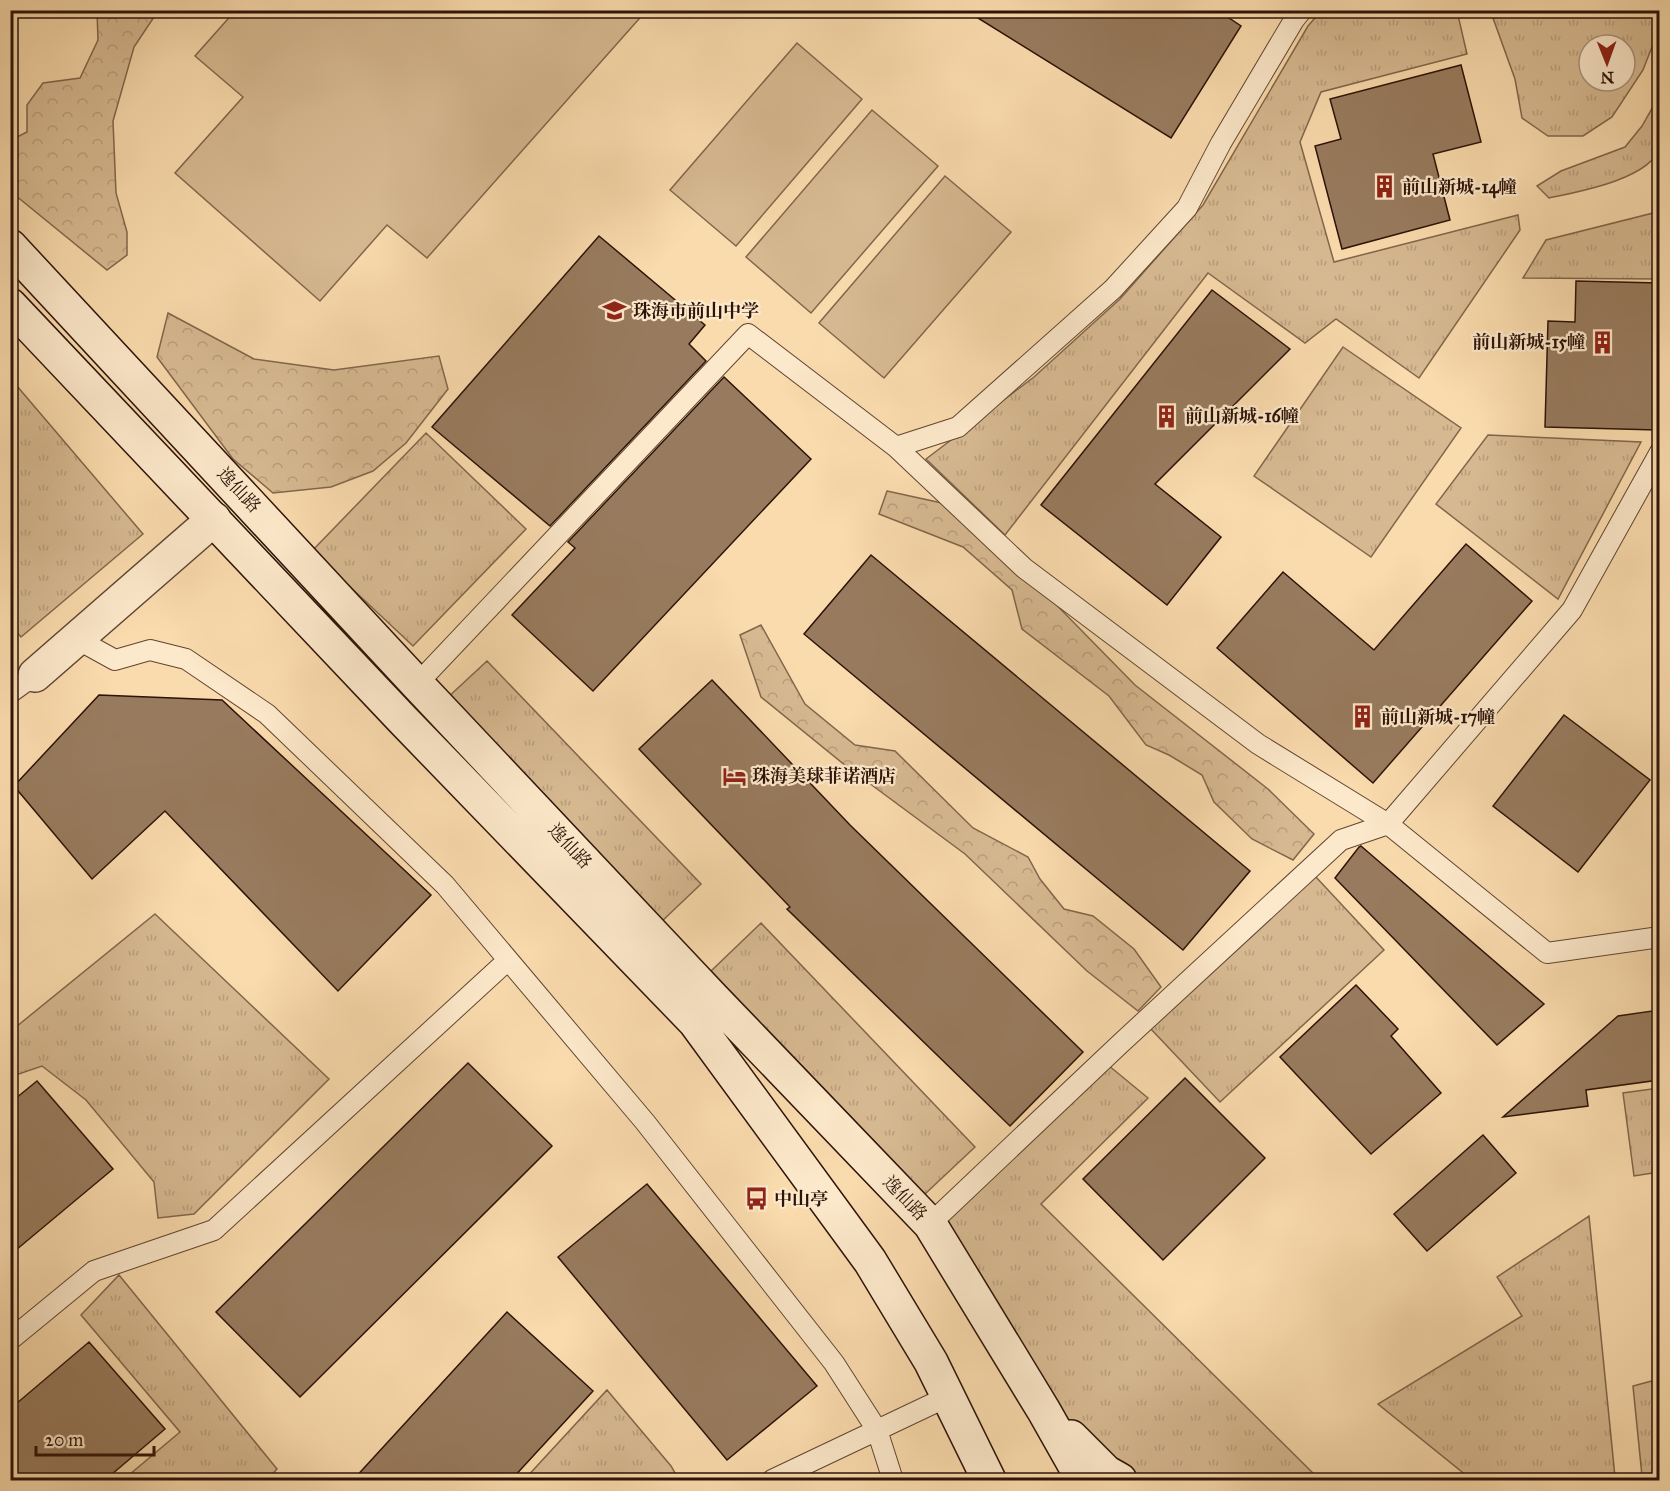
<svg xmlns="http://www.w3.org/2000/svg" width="1670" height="1491" font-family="'IM FELL Great Primer','Noto Serif SC',serif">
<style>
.grass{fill:url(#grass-tufts);stroke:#82664c;stroke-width:1.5;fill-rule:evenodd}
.forest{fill:url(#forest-crowns);stroke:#82664c;stroke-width:1.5}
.pitch{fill:#d7b991;stroke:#82664c;stroke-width:1.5}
.building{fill:#987b5e;stroke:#2d1308;stroke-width:1.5}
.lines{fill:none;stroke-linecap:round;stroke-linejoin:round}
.lane-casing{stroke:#604531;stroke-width:22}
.street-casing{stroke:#604531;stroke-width:36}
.secondary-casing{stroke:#2d1308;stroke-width:36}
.lane{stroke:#fce8ca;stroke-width:20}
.street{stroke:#fce8ca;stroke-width:33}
.secondary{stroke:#fce8ca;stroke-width:33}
.labels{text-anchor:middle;stroke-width:4.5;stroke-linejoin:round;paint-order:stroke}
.poi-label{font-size:18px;font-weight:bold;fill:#2d1308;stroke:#fce8ca;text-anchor:start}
.street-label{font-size:18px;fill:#2d1308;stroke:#fce8ca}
</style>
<defs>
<pattern id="grass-tufts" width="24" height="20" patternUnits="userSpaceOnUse" patternTransform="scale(1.5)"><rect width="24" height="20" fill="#d7b991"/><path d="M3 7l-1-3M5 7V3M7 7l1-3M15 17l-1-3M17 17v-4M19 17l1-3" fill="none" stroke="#b99e7c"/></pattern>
<pattern id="forest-crowns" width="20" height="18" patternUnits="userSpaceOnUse" patternTransform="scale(1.5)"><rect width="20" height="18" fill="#d7b991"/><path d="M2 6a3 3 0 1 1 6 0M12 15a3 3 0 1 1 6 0" fill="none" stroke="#b99e7c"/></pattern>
</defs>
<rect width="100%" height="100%" fill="#fadbad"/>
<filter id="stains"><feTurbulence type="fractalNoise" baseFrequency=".00333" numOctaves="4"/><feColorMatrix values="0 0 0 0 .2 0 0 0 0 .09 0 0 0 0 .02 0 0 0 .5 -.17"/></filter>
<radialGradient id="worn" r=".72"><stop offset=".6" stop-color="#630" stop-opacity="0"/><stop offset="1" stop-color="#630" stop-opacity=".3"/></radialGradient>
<path class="grass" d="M1420 10V14L1435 11H1457L1467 54 1321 92 1300 142 1334 262 1518 215 1520 230 1419 378 1336 319 1305 343 1208 273 1005 535 926 459 1034 377 1120 299 1203 205 1308 26 1321 11Z
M1593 10 1659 11V29L1643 70 1612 117 1583 136H1548L1522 118 1515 79 1493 18 1536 12 1588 14ZM1589 45H1625V81H1589Z
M1659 96C1660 108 1662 136 1660 147 1651 179 1577 192 1549 198L1537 186 1561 171 1625 147 1642 126Z
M1659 209V279L1523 278 1546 240 1657 212Z
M1343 347 1461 428 1371 557 1254 476Z
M11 379 143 534 21 637 10 625Z
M426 433 526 529 413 646 312 551Z
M1488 435 1641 442 1558 599 1436 504Z
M487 661 701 884 659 924 445 700Z
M1315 876 1384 950 1220 1102 1150 1028Z
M155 914 329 1079 194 1214 158 1218 154 1182 86 1100 42 1066 10 1077 11 1031Z
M761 923 975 1147 925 1194 711 971Z
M1108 1065 1148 1098 1041 1204 1320 1480H1138L1111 1465 1051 1403 944 1219Z
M1659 1088V1172L1634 1176 1623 1093Z
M1589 1216 1615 1477 1599 1480H1472L1378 1404 1522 1316 1497 1277Z
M119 1275 277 1469 267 1480H123L180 1432 81 1315Z
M1659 1379V1471L1642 1476 1633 1386Z
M607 1390 671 1466 679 1480H524Z"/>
<path class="forest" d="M97 11H158L134 47 113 121 116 193 127 232V255L107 270 10 191 11 140 27 132V105L43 83 80 78 98 40Z
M168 313 254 359 334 370 439 356 448 389 406 443 373 471 331 487 273 493 233 459 157 357Z
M887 491 951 505 1031 579 1135 685 1268 789 1314 834 1293 860 1252 839 1214 802 1202 775 1169 755 1146 745 1109 696 1022 629 1012 590 963 547 879 514Z
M761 625 805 704 855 745 895 751 973 828 1028 857 1040 879 1064 909 1093 916 1134 949 1161 987 1138 1011 1087 971 965 854 846 766 761 697 740 635Z"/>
<path class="pitch" d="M235 11V10L646 11 427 258 387 225 320 301 175 173 243 97 195 56Z
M797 43 862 99 736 246 670 190Z
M872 110 938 166 811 313 746 257Z
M945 176 1011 232 884 378 819 323Z"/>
<path class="building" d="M965 10H1217L1241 26 1171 138Z
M1461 65 1481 142 1433 154 1450 220 1342 249 1315 146 1341 139 1330 99Z
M599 236 705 325 689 344 706 361 550 526 432 427Z
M1576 281 1659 283 1657 430 1545 427 1548 321 1575 322Z
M1212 290 1290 349 1155 484 1221 537 1167 605 1041 505Z
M724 377 811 459 593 691 512 615 575 548 568 542Z
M1466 544 1532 601 1373 783 1217 648 1283 572 1374 650Z
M871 555 1250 871 1183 950 804 634Z
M712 680 850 825 1083 1052 1010 1126 787 909 790 907 639 749Z
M99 695 222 700 431 895 338 991 165 811 92 879 14 786Z
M1564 715 1650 780 1578 872 1493 806Z
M1361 846 1544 1004 1497 1045 1335 878 1359 847Z
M1356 985 1398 1029 1391 1036 1441 1093 1371 1154 1280 1057Z
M1659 1010V1080L1586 1090 1588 1106 1503 1117 1618 1016Z
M468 1063 552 1146 300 1397 216 1312Z
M1185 1078 1265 1158 1163 1260 1083 1179Z
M37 1081 113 1169 10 1255V1103Z
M1483 1135 1516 1173 1427 1251 1394 1214Z
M647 1184 817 1386 727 1460 558 1257Z
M507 1312 593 1391 511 1480H353Z
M89 1342 165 1429 105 1480H10V1409Z"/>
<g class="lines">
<defs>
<path id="lane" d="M896 447 1024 568 1258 744 1388 824 1341 840 1120 1044 930 1224
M1660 452 1572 610 1388 824 1547 953 1660 937
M75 638 115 660 150 650 186 659 267 714 445 885 645 1122 834 1363 877 1430 893 1480
M417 684 748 334 896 447 958 427 1113 289 1187 208 1221 143 1294 20 1302 10
M10 693 35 675
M10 1340 94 1271 214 1230 508 960
M772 1480 949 1396"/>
<path id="street" d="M35 675 214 519"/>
<path id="secondary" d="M10 246 417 684 713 998 930 1224 1044 1411 1083 1480
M10 305 403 720 695 1022 870 1261 931 1362 989 1480
M1071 1437 1106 1472 1120 1480"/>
</defs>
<use href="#lane" class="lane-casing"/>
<use href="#street" class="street-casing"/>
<use href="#secondary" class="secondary-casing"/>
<use href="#lane" class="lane"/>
<use href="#street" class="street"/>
<use href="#secondary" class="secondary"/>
</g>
<defs>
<symbol id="building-bare" viewBox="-9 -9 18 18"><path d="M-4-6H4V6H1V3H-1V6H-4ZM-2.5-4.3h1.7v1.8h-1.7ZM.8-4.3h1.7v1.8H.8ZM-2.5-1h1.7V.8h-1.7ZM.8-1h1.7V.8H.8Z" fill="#8f2418" stroke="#fce8ca" stroke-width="2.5" paint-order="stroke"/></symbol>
<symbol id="school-bare" viewBox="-9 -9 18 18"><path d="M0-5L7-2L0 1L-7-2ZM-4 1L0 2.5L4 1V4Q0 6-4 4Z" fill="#8f2418" stroke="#fce8ca" stroke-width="2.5" paint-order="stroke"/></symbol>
<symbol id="hotel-bare" viewBox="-9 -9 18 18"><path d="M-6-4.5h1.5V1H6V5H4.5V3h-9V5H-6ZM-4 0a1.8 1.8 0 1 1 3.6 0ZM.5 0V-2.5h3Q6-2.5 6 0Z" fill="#8f2418" stroke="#fce8ca" stroke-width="2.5" paint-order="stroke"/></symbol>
<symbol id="bus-bare" viewBox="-9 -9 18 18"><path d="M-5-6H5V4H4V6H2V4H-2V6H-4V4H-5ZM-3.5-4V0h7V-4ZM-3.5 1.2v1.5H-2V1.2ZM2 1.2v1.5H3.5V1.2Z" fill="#8f2418" stroke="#fce8ca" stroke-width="2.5" paint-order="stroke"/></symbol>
</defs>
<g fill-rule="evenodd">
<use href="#building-bare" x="1368" y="170" width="33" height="33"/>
<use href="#school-bare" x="598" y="294" width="33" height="33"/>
<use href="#building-bare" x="1586" y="326" width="33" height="33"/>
<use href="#building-bare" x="1150" y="400" width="33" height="33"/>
<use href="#building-bare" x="1346" y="700" width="33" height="33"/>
<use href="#hotel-bare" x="718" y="760" width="33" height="33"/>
<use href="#bus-bare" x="740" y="1182" width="33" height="33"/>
</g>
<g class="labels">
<g class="poi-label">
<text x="1402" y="193">前山新城-14幢</text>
<text x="633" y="317">珠海市前山中学</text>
<text x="1585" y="348" text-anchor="end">前山新城-15幢</text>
<text x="1185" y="422">前山新城-16幢</text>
<text x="1381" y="723">前山新城-17幢</text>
<text x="752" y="782">珠海美球菲诺酒店</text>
<text x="774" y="1205">中山亭</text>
</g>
<g class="street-label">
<text transform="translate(239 490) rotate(47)" y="6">逸仙路</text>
<text transform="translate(570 846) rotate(47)" y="6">逸仙路</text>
<text transform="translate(905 1198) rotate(46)" y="6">逸仙路</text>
</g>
</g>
<rect width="1670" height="1491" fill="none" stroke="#fadbad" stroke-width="36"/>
<rect x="12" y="12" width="1646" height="1467" fill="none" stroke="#2d1308" stroke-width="3"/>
<rect x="18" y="18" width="1634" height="1455" fill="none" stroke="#2d1308" stroke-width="1.5"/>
<g transform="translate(1607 63) rotate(179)"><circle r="28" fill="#fce8ca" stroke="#a9937c" stroke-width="1.5"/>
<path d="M0-4.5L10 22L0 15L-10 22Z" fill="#8f2418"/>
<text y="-9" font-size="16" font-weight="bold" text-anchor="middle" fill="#2d1308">N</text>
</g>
<path d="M36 1446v9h118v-9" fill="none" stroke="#2d1308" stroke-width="3"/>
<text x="45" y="1446" font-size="18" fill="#2d1308" stroke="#fce8ca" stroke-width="4.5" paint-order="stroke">20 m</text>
<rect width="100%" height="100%" filter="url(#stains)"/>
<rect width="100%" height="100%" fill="url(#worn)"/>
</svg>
